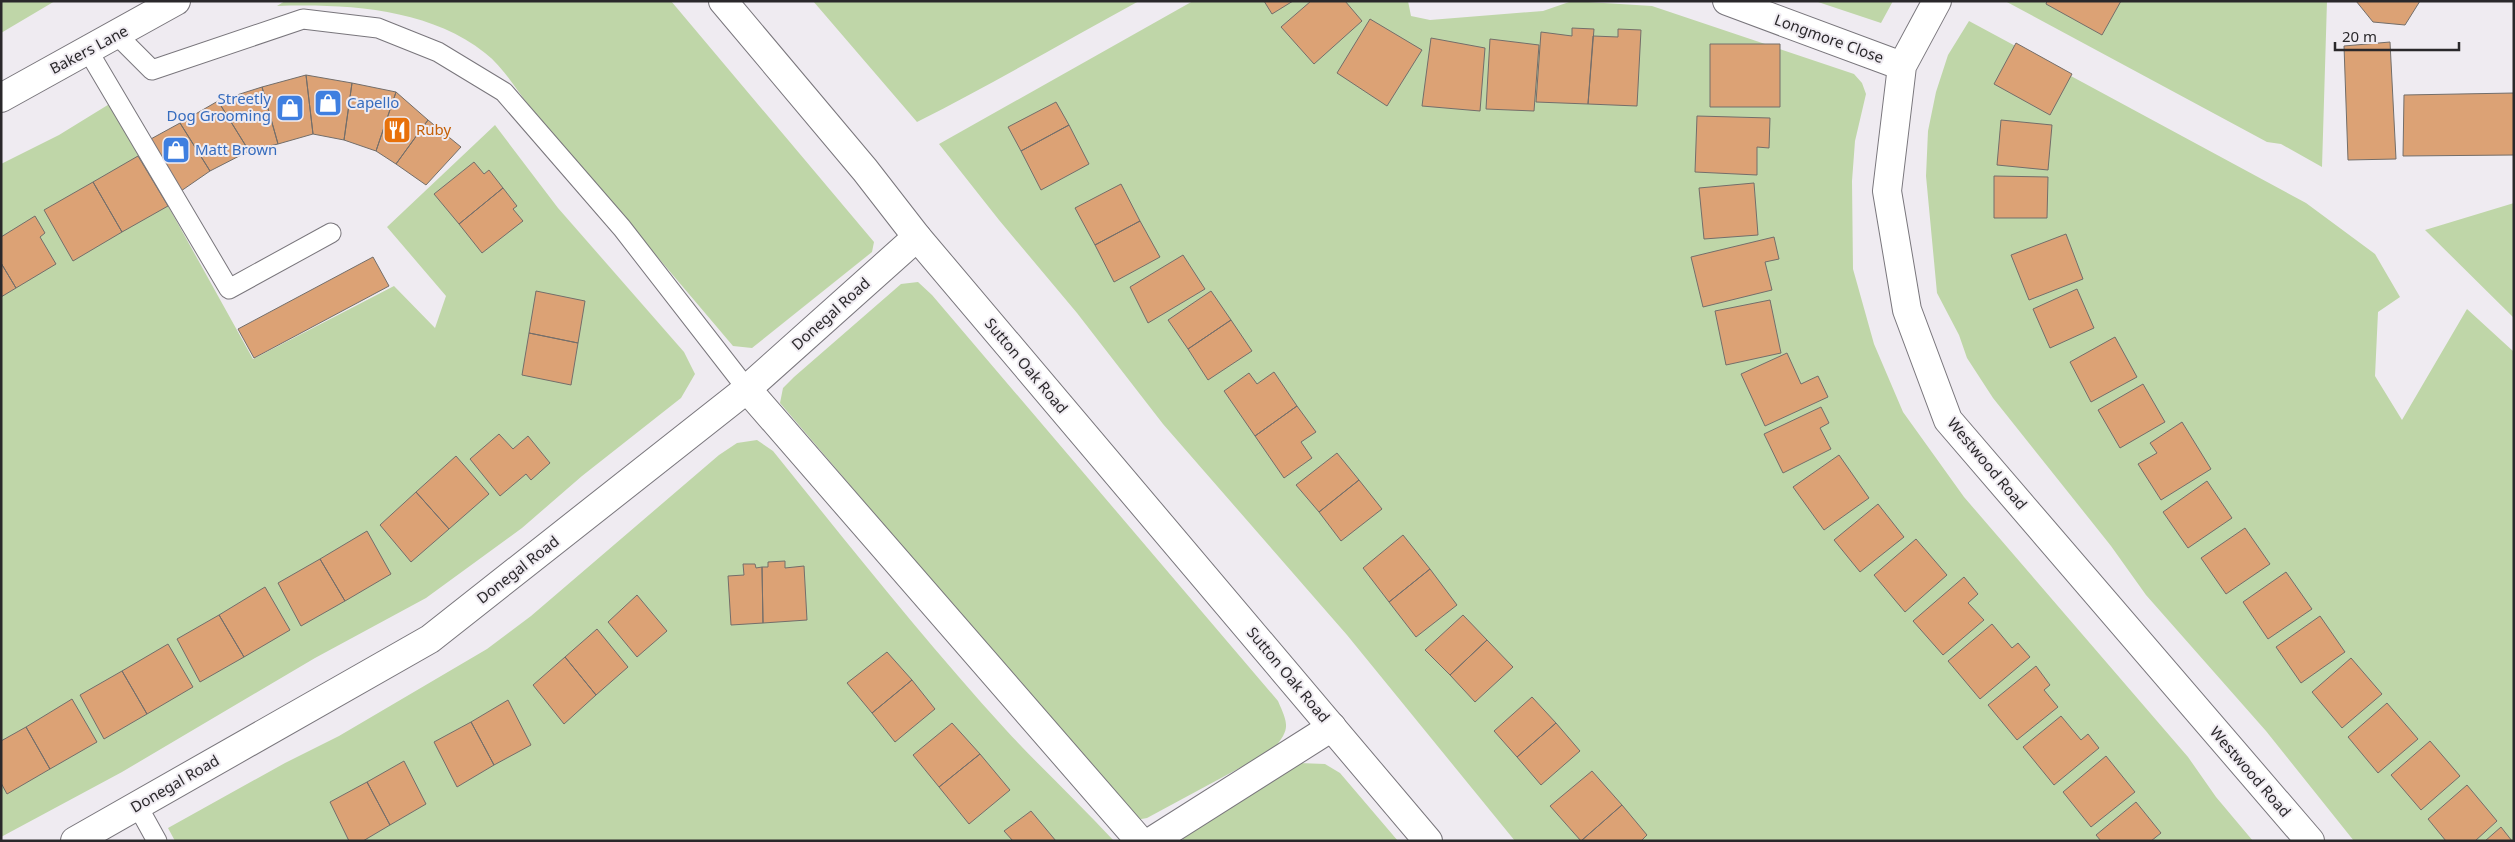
<svg xmlns="http://www.w3.org/2000/svg" width="2515" height="842" font-family="'Noto Sans',sans-serif">
<style>
.green{fill:#bfd6a8}
.building{fill:#dca275;stroke:#736e6a}
.lines{fill:none;stroke-linecap:round;stroke-linejoin:round}
.lane-casing{stroke:#79767c;stroke-width:21}
.street-casing{stroke:#79767c;stroke-width:30}
.secondary-casing{stroke:#79767c;stroke-width:30}
.lane{stroke:#fff;stroke-width:19}
.street{stroke:#fff;stroke-width:28}
.secondary{stroke:#fff;stroke-width:28}
.labels{text-anchor:middle;stroke-width:4;stroke-linejoin:round;paint-order:stroke}
.street-label{font-size:15px;fill:#2a282b;stroke:#efebf1}
.shop-label{font-size:15px;fill:#366cbe;stroke:#efebf1;text-anchor:start}
.food-label{font-size:15px;fill:#c56008;stroke:#efebf1;text-anchor:start}
</style>
<rect width="100%" height="100%" fill="#efebf1"/>
<path class="green" d="M1 1H55L1 33Z
M285 1H671L874 242 872 252 752 348 733 346 527 103C514 86 502 66 485 53 428 8 347 4 277 6Z
M813 1H1139C1065 41 993 84 917 122Z
M1193 1H1408L1411 16 1430 20 1543 11 1572 1 1652 6 1854 74 1862 83 1866 94 1855 141 1852 181 1853 269 1874 344 1903 412 1964 497 2188 757 2216 797 2253 841H1515L1347 635 1163 424 1077 313 999 220 939 144Z
M1815 1H1893L1881 23Z
M2005 1H2327L2322 167 2281 144 2267 142Z
M1969 21 2306 203 2375 254 2400 297 2378 312 2375 376 2402 420 2467 309 2514 352V841H2354L2266 731 2146 595 2111 546 1993 398 1967 358 1959 335 1937 293 1926 176 1928 131 1936 92 1948 55Z
M111 103 253 359 394 286 435 328 446 296 387 227 495 125 558 208 684 352 695 374 681 398 582 476 522 528 426 598 315 658 122 772 1 837V164L59 135Z
M2514 203V318L2425 230Z
M918 282 932 295 1278 701C1289 726 1290 729 1273 750L1147 818 1136 820 780 403 783 388 794 377 901 284Z
M757 440 773 451C849 545 924 640 1006 730 1041 768 1079 803 1114 841H175L168 828 285 763 339 736 487 649 531 616 719 455 737 443Z
M1299 763 1325 764 1340 773 1398 841H1182L1188 828Z"/>
<path class="building" d="M1264 1H1293L1272 14Z
M1311 1H1345L1362 21 1314 64 1281 27Z
M2047 1H2121L2102 35 2046 4Z
M2356 1H2420L2405 25 2373 22Z
M1370 19 1422 50 1387 106 1337 73Z
M1572 28 1594 29 1588 104 1536 102 1541 32 1572 36Z
M1618 29 1641 30 1637 106 1588 104 1593 36 1618 37Z
M1431 38 1485 48 1480 111 1422 106Z
M1490 39 1539 45 1534 111 1486 109Z
M2390 42 2396 159 2348 160 2344 46Z
M2016 43 2072 74 2050 115 1994 84Z
M1710 44H1780V107H1710Z
M306 75 313 134 278 144 262 87Z
M306 75 352 83 344 140 313 134Z
M352 83 396 92 376 151 344 140Z
M262 87 278 144 249 151 218 101Z
M396 92 428 120 396 164 376 151Z
M2514 93V155L2403 156 2404 95Z
M218 101 249 151 210 171 180 123Z
M1056 102 1069 125 1021 151 1008 127Z
M1697 116 1770 118 1769 148 1757 147V175L1695 172Z
M428 120 461 147 426 185 396 164Z
M2001 120 2052 125 2048 170 1997 165Z
M180 123 210 171 181 191 149 140Z
M1069 125 1089 164 1041 190 1021 151Z
M138 156 168 206 122 232 93 182Z
M474 162 484 174 489 170 503 188 459 224 434 194Z
M1994 176 2048 177 2047 218H1994Z
M93 182 122 232 73 261 44 210Z
M1754 183 1758 235 1704 239 1699 188Z
M1121 184 1140 221 1095 245 1075 208Z
M503 188 517 206 513 209 523 221 482 253 459 224Z
M35 216 45 233 40 237 56 264 16 288 1 263V237Z
M1140 221 1160 257 1114 282 1095 245Z
M2066 234 2083 279 2029 300 2011 255Z
M1774 237 1779 259 1765 262 1772 290 1703 307 1691 257Z
M1183 255 1205 289 1148 323 1130 287Z
M373 257 389 286 254 358 238 329Z
M1 263 16 288 1 297Z
M2077 289 2094 328 2050 348 2033 309Z
M536 291 585 301 578 343 529 333Z
M1211 291 1231 320 1188 349 1168 320Z
M1770 300 1781 353 1726 365 1715 311Z
M1231 320 1252 351 1208 380 1188 349Z
M529 333 578 343 571 385 522 375Z
M2115 337 2137 377 2091 402 2070 362Z
M1787 353 1801 384 1818 376 1828 397 1765 426 1741 374Z
M1274 372 1297 406 1255 436 1224 391 1249 373 1257 384Z
M2143 384 2165 422 2120 448 2098 410Z
M1297 406 1316 432 1301 442 1312 458 1284 478 1255 436Z
M1821 407 1829 423 1820 428 1831 449 1783 473 1764 434Z
M2182 422 2211 469 2161 500 2138 464 2157 453 2150 443Z
M499 434 513 449 528 436 550 463 531 480 526 474 500 496 470 459Z
M1337 453 1359 480 1319 512 1296 485Z
M1839 455 1869 498 1824 530 1793 487Z
M456 456 489 494 449 529 416 492Z
M1359 480 1382 509 1341 541 1319 512Z
M2207 481 2232 518 2188 548 2163 512Z
M416 492 449 529 411 562 380 525Z
M1878 504 1904 537 1860 572 1834 540Z
M2245 528 2270 564 2226 594 2201 558Z
M367 531 391 574 345 601 320 559Z
M1403 535 1430 569 1389 602 1363 568Z
M1916 539 1947 575 1905 612 1874 575Z
M320 559 345 601 301 626 278 583Z
M785 561V568L804 566 807 620 763 623 762 567H768V562Z
M743 564H755L756 568 762 567 763 623 731 625 728 576 744 575Z
M1430 569 1457 605 1416 637 1389 602Z
M2286 572 2312 609 2268 639 2243 602Z
M1964 577 1978 594 1968 603 1984 620 1943 655 1913 621Z
M265 587 290 630 244 657 219 615Z
M637 595 667 631 637 657 608 622Z
M219 615 244 657 200 682 177 639Z
M1463 615 1487 640 1450 675 1425 650Z
M2320 616 2345 652 2301 683 2276 647Z
M1992 624 2012 648 2018 643 2030 657 1980 699 1948 661Z
M597 629 628 667 596 695 565 657Z
M1487 640 1513 667 1475 702 1450 675Z
M168 644 193 687 147 714 122 671Z
M887 652 912 680 872 713 847 683Z
M565 657 596 695 564 724 533 685Z
M2351 658 2382 694 2342 728 2312 692Z
M2036 666 2050 685 2044 690 2058 707 2017 740 1988 705Z
M122 671 147 714 104 739 80 695Z
M912 680 935 709 895 742 872 713Z
M1532 697 1556 723 1517 757 1494 731Z
M72 699 97 742 50 769 26 727Z
M508 700 531 745 494 765 471 722Z
M2387 703 2418 739 2378 773 2348 737Z
M2061 716 2081 740 2088 734 2099 748 2054 785 2023 747Z
M471 722 494 765 457 787 434 742Z
M952 723 980 754 939 787 913 755Z
M1556 723 1580 751 1541 785 1517 757Z
M26 727 50 769 7 794 1 783V741Z
M2430 741 2460 776 2421 810 2391 775Z
M980 754 1010 790 969 824 939 787Z
M2106 756 2135 792 2091 827 2063 792Z
M404 761 426 804 390 825 367 782Z
M1592 771 1622 805 1581 841 1550 806Z
M367 782 390 825 363 841H349L330 802Z
M2467 785 2497 821 2475 841H2446L2428 819Z
M2136 802 2161 833 2151 841H2101L2096 835Z
M1622 805 1647 835 1641 841H1581Z
M1031 811 1056 841H1013L1004 831Z
M2501 827 2512 841H2485Z"/>
<g class="lines">
<defs>
<path id="lane" d="M117 35 152 70 303 19 378 28 438 52 504 92 622 228 747 389
M87 49 229 289 331 233
M137 805 157 841"/>
<path id="street" d="M1727 1 1902 66
M1937 1 1902 66 1887 191 1907 310 1948 420 2310 841
M747 389 1140 841
M75 841 430 639 747 389 917 237
M1152 841 1332 727"/>
<path id="secondary" d="M723 1 865 170 917 237 1428 841
M1 98 176 1"/>
</defs>
<use href="#lane" class="lane-casing"/>
<use href="#street" class="street-casing"/>
<use href="#secondary" class="secondary-casing"/>
<use href="#lane" class="lane"/>
<use href="#street" class="street"/>
<use href="#secondary" class="secondary"/>
</g>
<defs>
<symbol id="shop-square" viewBox="-11 -11 22 22"><rect x="-9" y="-9" width="18" height="18" rx="4" fill="#3f7fe0" stroke="#efebf1"/><path d="M-5-2.5h2.3a2.7 3.5 0 0 1 5.4 0H5L5.5 6h-11ZM-1.5-2.5h3a1.5 2.3 0 0 0-3 0Z" fill="#fff"/></symbol>
<symbol id="restaurant-square" viewBox="-11 -11 22 22"><rect x="-9" y="-9" width="18" height="18" rx="4" fill="#e8710a" stroke="#efebf1"/><path d="M-5-6h1v4h1v-4h1v4h1v-4h1v5L-1.5 .5V6h-2V.5L-5-1ZM5-6V6H3V1.5H1.5Q1.5-4 5-6Z" fill="#fff"/></symbol>
</defs>
<g fill-rule="evenodd">
<use href="#shop-square" x="312" y="87" width="32" height="32"/>
<use href="#shop-square" x="274" y="92" width="32" height="32"/>
<use href="#restaurant-square" x="381" y="114" width="32" height="32"/>
<use href="#shop-square" x="160" y="134" width="32" height="32"/>
</g>
<g class="labels">
<g class="street-label">
<text transform="translate(1829 39) rotate(20)" y="5">Longmore Close</text>
<text transform="translate(89 50) rotate(-28)" y="5">Bakers Lane</text>
<text transform="translate(831 314) rotate(-42)" y="5">Donegal Road</text>
<text transform="translate(1026 366) rotate(50)" y="5">Sutton Oak Road</text>
<text transform="translate(1987 464) rotate(50)" y="5">Westwood Road</text>
<text transform="translate(518 570) rotate(-38)" y="5">Donegal Road</text>
<text transform="translate(1288 675) rotate(50)" y="5">Sutton Oak Road</text>
<text transform="translate(2250 772) rotate(49)" y="5">Westwood Road</text>
<text transform="translate(175 784) rotate(-30)" y="5">Donegal Road</text>
</g>
<g class="shop-label">
<text x="271" y="104" text-anchor="end">Streetly<tspan x="271" dy="17">Dog Grooming</tspan></text>
<text x="347" y="108">Capello</text>
<text x="195" y="155">Matt Brown</text>
</g>
<g class="food-label">
<text x="416" y="135">Ruby</text>
</g>
</g>
<rect width="2515" height="842" fill="none" stroke="#2a282b" stroke-width="5"/>
<path d="M2335 42v8h124v-8" fill="none" stroke="#2a282b" stroke-width="2.5"/>
<text x="2342" y="42" font-size="15" fill="#2a282b" stroke="#efebf1" stroke-width="4" paint-order="stroke">20 m</text>
</svg>
